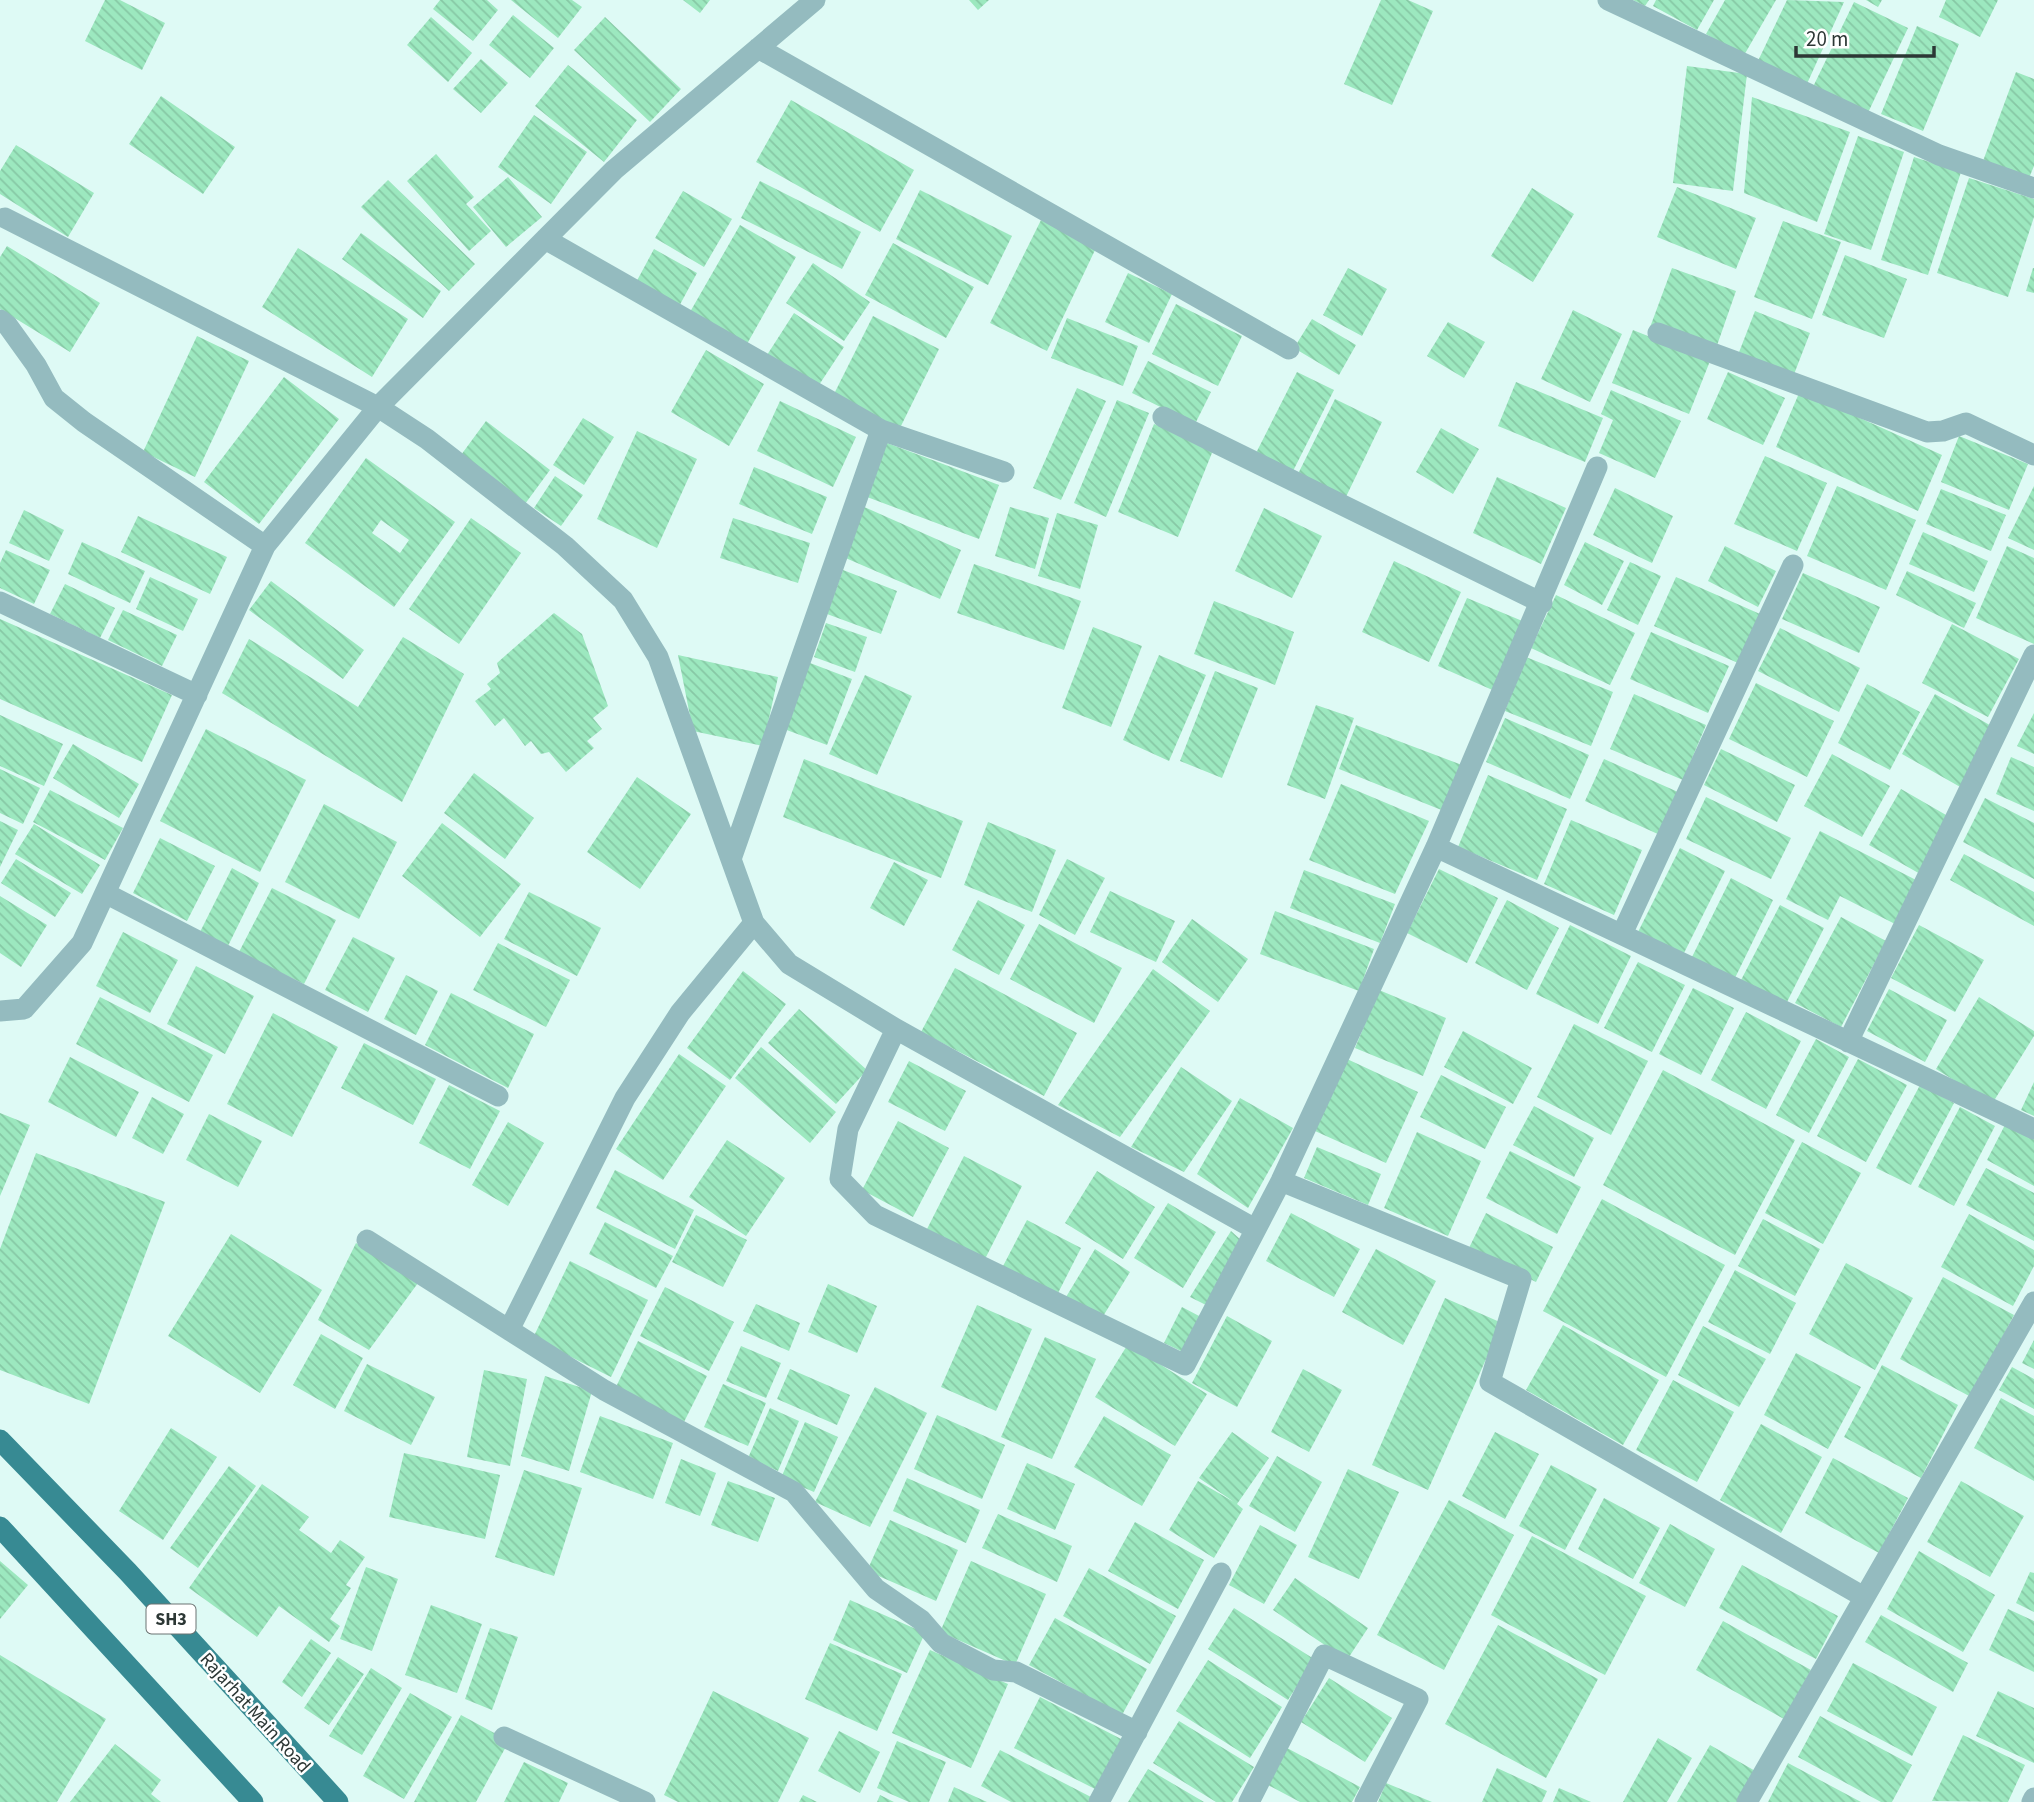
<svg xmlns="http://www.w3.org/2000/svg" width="2034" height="1802" font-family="'Source Sans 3',sans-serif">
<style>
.building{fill:url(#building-back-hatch);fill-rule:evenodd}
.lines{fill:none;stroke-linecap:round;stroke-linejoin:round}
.minor{stroke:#94bbbf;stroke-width:21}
.primary{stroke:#378a93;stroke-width:21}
.labels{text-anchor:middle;stroke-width:5;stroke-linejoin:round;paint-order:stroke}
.shield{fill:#fff;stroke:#6b7372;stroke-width:2}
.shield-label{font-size:18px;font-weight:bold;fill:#2c3735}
.street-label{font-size:19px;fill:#2c3735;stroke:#fff}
</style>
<defs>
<pattern id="building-back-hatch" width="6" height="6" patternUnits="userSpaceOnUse" patternTransform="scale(1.75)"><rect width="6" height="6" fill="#9ce8bf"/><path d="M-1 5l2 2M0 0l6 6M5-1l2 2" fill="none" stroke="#87c8a5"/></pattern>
</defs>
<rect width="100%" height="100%" fill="#defaf5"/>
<path class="building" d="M105 0H120L165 23 142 70 85 41Z
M440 0H487L498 10 473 41 433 9Z
M511 0H572L582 7 558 38Z
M683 0H710L700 13Z
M969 0H989L978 10Z
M1381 0H1408L1433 11 1392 105 1344 84Z
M1633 0H1649L1645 6Z
M1656 0H1714L1697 30 1653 6Z
M1725 0H1776L1743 57 1706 34Z
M1787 0 1844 2 1806 86 1757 63Z
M1866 0H1882L1878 7Z
M1946 0H1998L1980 37 1939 17Z
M1854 2 1908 28 1866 117 1811 91Z
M513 15 554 48 530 78 489 45Z
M431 17 472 53 448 82 407 45Z
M605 17 681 89 650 122 574 50Z
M1917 26 1959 44 1923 131 1881 114Z
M481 59 508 83 481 113 453 89Z
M568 65 637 120 604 162 535 106Z
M1687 66 1747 74 1733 191 1673 183Z
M2016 72 2034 79V166L2029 178 1983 161Z
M161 96 235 147 203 194 129 144Z
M1752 97 1850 132 1817 222 1744 193Z
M791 100 914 170 880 232 756 162Z
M534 115 587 152 551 204 498 167Z
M1858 136 1904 152 1871 250 1824 234Z
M16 145 94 193 68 237 0 194V171Z
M436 154 474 197 466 204 491 231 469 251 407 181Z
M1914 157 1961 172 1928 275 1881 260Z
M508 177 542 217 506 247 473 207Z
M1969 178 2034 199V217L2008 297 1937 273Z
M388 180 475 264 449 291 361 207Z
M760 181 861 232 842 269 741 218Z
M1677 187 1756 218 1736 269 1657 237Z
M1532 188 1574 214 1533 282 1491 256Z
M920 190 1012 236 988 285 896 239Z
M683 191 732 219 704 267 655 238Z
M1041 220 1096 248 1047 351 990 323Z
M1783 221 1841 242 1812 319 1754 297Z
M740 225 796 257 747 344 690 312Z
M361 233 441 291 423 318 342 259Z
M893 243 974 287 946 338 865 295Z
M7 246 100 303 70 352 0 309V257Z
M298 248 408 319 372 377 262 307Z
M654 249 697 273 676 312 633 288Z
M1845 255 1907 279 1884 338 1822 315Z
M813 263 870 302 844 341 786 303Z
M1348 268 1387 289 1362 336 1323 315Z
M1672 268 1736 291 1714 354 1649 330Z
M2033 268H2034V293L2026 291Z
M1128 273 1172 294 1149 343 1105 322Z
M1176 304 1242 336 1218 386 1152 354Z
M1573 310 1622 334 1590 402 1541 379Z
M1755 311 1810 333 1791 382 1736 360Z
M794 313 844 347 817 388 767 355Z
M873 316 939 349 899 430 833 396Z
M1067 318 1138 346 1123 386 1051 358Z
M1312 319 1356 345 1339 375 1294 348Z
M1448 322 1485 342 1464 378 1427 356Z
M1633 330 1710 361 1689 414 1612 383Z
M197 336 249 361 195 477 143 452Z
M706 350 764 384 729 446 671 412Z
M1148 361 1211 392 1195 424 1132 393Z
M1297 372 1334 390 1292 473 1255 455Z
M1728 372 1785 398 1763 445 1707 419Z
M284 377 339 419 259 524 204 482Z
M1516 382 1603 418 1585 462 1498 426Z
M1077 388 1106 401 1061 500 1033 488Z
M1611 390 1681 421 1655 478 1599 453 1613 420 1601 414Z
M1800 391 1942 455 1918 511 1776 447Z
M1335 399 1382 422 1344 501 1296 478Z
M1117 400 1149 413 1106 517 1074 503Z
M780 401 856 437 833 487 757 451Z
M583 418 614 437 584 485 553 465Z
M486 421 550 470 525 504 461 455Z
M1154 424 1214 448 1178 537 1118 512Z
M1441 428 1479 449 1453 494 1416 472Z
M637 431 697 459 657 548 597 519Z
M1959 436 2028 464 2009 510 1941 482Z
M887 443 999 485 979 539 867 497Z
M1765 456 1827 483 1797 551 1734 524Z
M366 458 455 522 394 607 305 543ZM381 520 409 540 400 553 372 533Z
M754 467 827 497 812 534 739 504Z
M555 476 583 495 561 526 534 508Z
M1497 477 1566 508 1541 564 1473 533Z
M1837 486 1916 520 1886 590 1807 556Z
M2034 486V550L2008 538Z
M1615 488 1673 516 1652 563 1593 535Z
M1941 489 2006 515 1991 551 1926 524Z
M862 506 961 550 940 599 841 556Z
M1010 507 1049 518 1035 569 995 556Z
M1264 508 1322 536 1292 598 1235 571Z
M24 510 64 530 49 561 9 543Z
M1057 513 1098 525 1080 589 1038 576Z
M138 516 227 557 210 594 121 552Z
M471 518 521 553 459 644 409 609Z
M733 518 810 543 798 583 720 558Z
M1923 532 1988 561 1974 592 1909 564Z
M82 542 145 571 130 603 68 574Z
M1585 542 1624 561 1602 605 1564 585Z
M1725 546 1776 571 1758 607 1708 581Z
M2007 546 2034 558V644L1976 618Z
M6 550 50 570 34 604 0 588V563Z
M1394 561 1461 592 1429 662 1362 632Z
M1630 562 1661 576 1638 625 1607 610Z
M974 564 1081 601 1064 650 957 613Z
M843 570 897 591 881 634 827 614Z
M1907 571 1976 603 1964 628 1896 595Z
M1803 573 1880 607 1859 653 1782 619Z
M150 577 198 599 183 631 136 609Z
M1676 577 1760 614 1738 663 1654 626Z
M271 581 364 650 343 679 249 610Z
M65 584 115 608 100 638 50 614Z
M1556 595 1635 633 1610 685 1531 648Z
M1467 598 1527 623 1497 692 1438 666Z
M1214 601 1294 632 1275 685 1194 654Z
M123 610 177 635 162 666 108 640Z
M554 613 582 634 608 706 593 718 602 729 587 741 594 748 566 772 549 752 541 754 531 741 525 746 504 718 495 726 475 701 491 689 487 684 500 673 497 663Z
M0 619 172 695 142 762 0 699Z
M826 623 867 637 855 672 814 657Z
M1952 624 2019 659 1988 717 1922 683Z
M1093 627 1142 646 1111 727 1062 708Z
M1780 628 1860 668 1839 712 1758 671Z
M1651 632 1729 666 1708 713 1630 679Z
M403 637 464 674 402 802 222 693 249 639 358 707Z
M678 655 778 677 763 746 693 731Z
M1159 655 1206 675 1169 761 1123 740Z
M1526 657 1613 692 1591 746 1505 711Z
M810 663 852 679 827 745 784 729Z
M1215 671 1258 688 1222 778 1180 761Z
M865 675 912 696 877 775 829 754Z
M1756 683 1834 721 1807 777 1729 739Z
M1867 684 1920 712 1890 770 1838 743Z
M1634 694 1706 725 1683 780 1610 749Z
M1935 694 1995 728 1962 788 1902 754Z
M1316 705 1354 718 1325 799 1287 785Z
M2034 713V754L2017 746Z
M0 715 63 744 44 786 0 766Z
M1505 718 1589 755 1570 799 1486 762Z
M1356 725 1462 765 1444 811 1339 769Z
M206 729 306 780 260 872 160 821Z
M73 744 139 784 119 818 53 778Z
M1721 749 1795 785 1777 822 1704 785Z
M1832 754 1890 786 1862 837 1804 806Z
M2011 757 2034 767V811L1996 794Z
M804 759 963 821 941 878 783 817Z
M1604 759 1678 792 1660 835 1585 801Z
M0 769 40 788 23 824 0 813Z
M474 773 534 818 505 859 444 813Z
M1488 775 1567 809 1537 880 1458 847Z
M637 777 691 814 640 889 587 852Z
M1341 784 1429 821 1395 894 1309 860Z
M1901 789 1953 819 1922 875 1869 845Z
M50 790 123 828 105 860 33 822Z
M1706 797 1791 838 1771 879 1686 839Z
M1985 798 2034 823V879L1963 842Z
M324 804 397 842 359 919 285 882Z
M1571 820 1642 850 1614 915 1544 884Z
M0 821 18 830 0 867Z
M988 822 1056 850 1032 912 964 885Z
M442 823 521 884 480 937 402 876Z
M34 824 100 865 82 894 15 854Z
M1820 831 1918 881 1897 925 1840 896 1828 920 1786 899Z
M160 838 215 866 187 921 133 893Z
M1680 848 1725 871 1683 955 1638 932Z
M1964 854 2034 892V926L1950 880Z
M16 859 71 893 55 917 1 883Z
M1067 859 1105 878 1075 935 1039 915Z
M894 862 928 880 904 926 870 908Z
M232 868 259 883 228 946 200 932Z
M1439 869 1498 898 1467 963 1407 933Z
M1304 870 1395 904 1380 943 1290 908Z
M1731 878 1773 900 1735 978 1692 957Z
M272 888 336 920 304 984 239 952Z
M1110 891 1175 921 1156 962 1090 932Z
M529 892 601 928 577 976 504 939Z
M0 896 47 925 21 967 0 953Z
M978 900 1025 925 999 975 952 950Z
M1507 900 1559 928 1527 990 1475 963Z
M1780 905 1824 928 1786 1004 1741 980Z
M1275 911 1374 949 1359 991 1260 954Z
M1841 917 1886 941 1841 1027 1795 1003Z
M1192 919 1248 959 1218 1002 1162 962Z
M1039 924 1122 968 1094 1023 1010 979Z
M1570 925 1631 956 1598 1024 1536 994Z
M1919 925 1984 960 1955 1012 1891 978Z
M123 932 178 960 150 1013 96 986Z
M353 937 395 958 368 1012 325 990Z
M498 943 570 980 546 1027 473 990Z
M1638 962 1685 985 1652 1052 1604 1028Z
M196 966 254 996 225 1054 167 1024Z
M955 968 1077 1033 1044 1096 921 1032Z
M1153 969 1210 1011 1120 1137 1058 1105Z
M743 971 786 1004 730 1080 687 1048Z
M406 975 438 991 416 1035 384 1019Z
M1693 988 1734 1008 1701 1075 1659 1054Z
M1889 989 1947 1020 1925 1062 1867 1031Z
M1379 990 1446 1018 1423 1076 1355 1048Z
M451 993 534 1034 508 1088 425 1045Z
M100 997 213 1055 189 1102 76 1044Z
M1979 997 2034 1031V1036L1992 1104 1936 1069Z
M799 1009 867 1070 836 1104 768 1043Z
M1746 1012 1801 1041 1766 1109 1711 1080Z
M273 1013 338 1047 292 1137 227 1104Z
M1574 1024 1648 1061 1611 1135 1537 1097Z
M1463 1031 1532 1068 1513 1104 1444 1067Z
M1816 1039 1849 1057 1809 1133 1776 1115Z
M364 1043 436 1079 413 1125 341 1088Z
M761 1047 836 1112 810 1143 735 1078Z
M679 1054 726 1086 663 1180 616 1149Z
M70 1057 139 1092 116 1137 48 1102Z
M1347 1059 1418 1092 1386 1163 1315 1131Z
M1858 1059 1907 1085 1866 1162 1817 1136Z
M909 1061 966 1091 945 1131 888 1102Z
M1181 1067 1232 1101 1184 1172 1131 1147Z
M1663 1070 1795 1140 1735 1255 1603 1185Z
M1441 1075 1506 1107 1485 1149 1420 1117Z
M2034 1082V1116L2021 1110Z
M449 1085 500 1111 470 1169 419 1143Z
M1920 1085 1954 1103 1911 1185 1876 1168Z
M152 1097 184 1114 163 1154 132 1138Z
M1240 1098 1293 1128 1248 1208 1197 1174Z
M1534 1106 1594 1138 1574 1177 1513 1145Z
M1960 1107 1995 1126 1954 1206 1918 1187Z
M0 1113 30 1125 0 1196Z
M209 1114 262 1141 238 1187 186 1160Z
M2008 1119 2034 1133V1186L1987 1160Z
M898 1121 949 1148 913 1217 862 1190Z
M508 1122 544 1143 508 1206 472 1185Z
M1417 1132 1481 1161 1448 1236 1384 1208Z
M727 1140 785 1178 746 1236 689 1197Z
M1802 1142 1861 1173 1823 1244 1765 1213Z
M1317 1147 1381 1174 1368 1205 1304 1178Z
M1510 1151 1581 1187 1557 1234 1486 1198Z
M36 1153 165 1202 89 1404 0 1370V1249Z
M964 1156 1022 1186 985 1259 927 1229Z
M1986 1168 2034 1193V1241L1966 1205Z
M615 1170 694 1210 675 1249 596 1208Z
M1097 1171 1155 1207 1123 1259 1065 1223Z
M1602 1199 1725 1265 1666 1377 1543 1311Z
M1168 1203 1216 1232 1183 1288 1134 1258Z
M1291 1213 1360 1249 1334 1297 1266 1261Z
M1486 1213 1553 1247 1536 1282 1469 1248Z
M1969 1214 2034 1250V1266L2013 1306 1941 1267Z
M696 1215 747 1240 723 1287 672 1262Z
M1763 1219 1820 1249 1795 1296 1738 1266Z
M1027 1220 1081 1248 1056 1297 1002 1268Z
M605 1222 673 1256 656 1288 589 1254Z
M1231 1231 1241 1240 1208 1306 1190 1297Z
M231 1234 322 1290 260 1393 168 1336Z
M356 1243 418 1283 369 1350 318 1320Z
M1095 1249 1130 1272 1102 1318 1066 1297Z
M1376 1249 1436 1281 1403 1345 1342 1312Z
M570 1261 648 1300 611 1377 533 1338Z
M1846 1263 1913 1298 1875 1370 1809 1334Z
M1735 1270 1796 1303 1770 1354 1708 1322Z
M1943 1277 2014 1315 1971 1397 1900 1359Z
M828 1284 877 1306 857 1353 808 1332Z
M665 1287 734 1322 709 1371 640 1336Z
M1445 1298 1502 1323 1428 1490 1372 1465Z
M756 1304 800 1323 789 1351 743 1331Z
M977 1305 1032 1329 996 1411 941 1387Z
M1182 1307 1201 1317 1183 1352 1164 1343Z
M1227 1316 1272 1341 1237 1407 1192 1383Z
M1563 1325 1659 1380 1623 1445 1526 1390Z
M1703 1326 1766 1359 1739 1407 1678 1375Z
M321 1334 363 1358 335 1409 293 1385Z
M1045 1337 1096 1359 1052 1459 1001 1437Z
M2034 1340V1369L2022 1363Z
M638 1341 707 1376 683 1424 615 1389Z
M1128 1344 1207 1394 1175 1446 1095 1397Z
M741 1346 781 1363 766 1398 726 1381Z
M1796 1353 1861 1387 1828 1449 1764 1415Z
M367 1364 435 1397 411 1445 344 1411Z
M1882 1365 1958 1405 1921 1478 1844 1437Z
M2012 1367 2034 1379V1409L1999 1390Z
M790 1369 850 1395 837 1425 777 1399Z
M1303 1369 1342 1390 1309 1452 1271 1432Z
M484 1370 527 1379 510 1466 467 1457Z
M545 1376 592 1391 569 1471 521 1456Z
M1673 1380 1734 1412 1697 1482 1636 1450Z
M723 1384 766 1403 748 1446 704 1427Z
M875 1387 927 1413 870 1527 815 1502Z
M2001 1398 2034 1416V1481L1974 1448Z
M770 1408 799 1421 778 1471 748 1458Z
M937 1415 1005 1445 982 1499 914 1469Z
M600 1416 673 1443 653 1499 580 1472Z
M1104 1416 1171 1455 1142 1506 1074 1467Z
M805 1422 838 1437 814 1492 781 1478Z
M1761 1424 1822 1457 1781 1533 1720 1500Z
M171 1428 217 1457 163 1540 119 1511Z
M1232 1432 1269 1458 1237 1504 1243 1509 1214 1558 1169 1530 1198 1481 1234 1502 1199 1478Z
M1495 1432 1539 1454 1505 1519 1462 1496Z
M404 1453 500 1475 485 1539 389 1517Z
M1277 1456 1322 1482 1295 1532 1249 1506Z
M1833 1458 1908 1498 1879 1553 1805 1513Z
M681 1459 716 1473 700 1516 665 1503Z
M1027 1463 1075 1484 1055 1530 1007 1509Z
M1551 1465 1597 1489 1565 1550 1519 1526Z
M229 1466 256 1486 198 1568 170 1548Z
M1348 1469 1399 1492 1359 1579 1308 1557Z
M524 1470 582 1488 554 1576 495 1557Z
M907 1478 980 1510 966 1543 893 1511Z
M728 1481 775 1498 758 1542 711 1525Z
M1961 1481 2024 1516 1990 1577 1927 1542Z
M262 1484 309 1517 299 1530 331 1553 340 1540 365 1557 346 1585 351 1588 330 1619 340 1626 329 1642 279 1606 257 1637 189 1588Z
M1604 1498 1660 1528 1633 1579 1578 1549Z
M1449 1500 1514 1535 1444 1670 1377 1635Z
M998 1514 1072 1546 1057 1582 982 1548Z
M890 1520 958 1550 936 1601 867 1571Z
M1135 1522 1204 1560 1178 1609 1108 1571Z
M1670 1524 1715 1549 1685 1607 1639 1583Z
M1260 1525 1297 1545 1264 1604 1229 1585Z
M1532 1536 1646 1596 1605 1675 1491 1615Z
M1919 1551 1995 1595 1963 1652 1887 1609Z
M0 1561 28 1585 0 1619Z
M971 1561 1046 1594 1015 1665 940 1632Z
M1742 1565 1838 1616 1816 1659 1719 1608Z
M366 1567 398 1579 372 1651 340 1639Z
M1089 1568 1176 1616 1150 1664 1063 1616Z
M2030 1572 2034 1573V1612L2016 1603Z
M1295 1578 1368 1628 1347 1660 1273 1610Z
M850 1600 925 1633 907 1673 833 1640Z
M431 1605 482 1624 457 1693 405 1675Z
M1234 1608 1314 1659 1288 1700 1208 1649Z
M2008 1609 2034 1621V1672L1989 1650Z
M1881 1615 1968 1663 1953 1692 1865 1642Z
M1055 1618 1147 1669 1122 1715 1029 1665Z
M1723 1621 1811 1670 1784 1719 1696 1670Z
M1498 1625 1598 1679 1546 1778 1445 1724Z
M490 1628 518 1637 492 1710 465 1699Z
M311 1639 331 1653 302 1697 282 1682Z
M830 1643 902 1674 877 1731 805 1699Z
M930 1650 1008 1684 971 1768 892 1733Z
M0 1655 106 1719 57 1802H0Z
M338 1657 364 1674 329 1725 304 1708Z
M1208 1660 1282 1707 1250 1758 1176 1711Z
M1853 1663 1937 1707 1912 1756 1827 1711Z
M371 1668 402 1688 362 1755 329 1736Z
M1329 1678 1392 1718 1365 1762 1301 1722Z
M713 1691 809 1738 778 1802H678L664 1795Z
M1998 1691 2034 1708V1763L1976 1736Z
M410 1693 452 1717 404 1799 363 1776Z
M1040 1697 1125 1741 1099 1791 1014 1748Z
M461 1715 509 1741 476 1802H414Z
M1820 1716 1912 1765 1892 1802H1881L1798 1757Z
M1179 1721 1254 1767 1232 1802H1216L1153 1763Z
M839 1731 880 1752 860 1793 818 1771Z
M1963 1735 2025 1765 2008 1802 1932 1801Z
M1658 1738 1692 1758 1667 1802H1623Z
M897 1741 946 1762 929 1802H909L877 1788Z
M115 1744 161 1780 151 1794 161 1802H70Z
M1710 1745 1757 1772 1739 1802H1677Z
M1287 1748 1360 1787 1352 1802H1300L1268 1785Z
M1000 1750 1091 1797 1089 1802H1011L981 1786Z
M524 1762 568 1783 559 1802H504Z
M1788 1763 1861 1802H1768Z
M1497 1768 1547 1791 1542 1802H1482Z
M1148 1769 1204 1802H1128Z
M1386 1783 1432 1802H1378Z
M954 1787 987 1802H948Z
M1559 1788 1591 1802H1553Z
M803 1795 817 1802H799Z
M880 1795 894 1802H877Z"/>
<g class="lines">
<path class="minor" d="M1608 0 1939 155 2034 188
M758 48 1289 349
M5 218 378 407 427 439 565 546 623 600 658 657 754 923 789 964 896 1029 848 1129 840 1179 875 1215 1185 1365 1281 1181 1436 847 1597 467
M545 239 881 430 1004 472
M0 320 8 326 36 365 54 398 84 422 265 546
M1658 333 1927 432 1943 431 1966 423 2034 455
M1163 417 1542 603
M0 602 197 695
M1436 847 2034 1129
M731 859 881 430
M105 893 498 1096
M1622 934 1793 565
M0 1011 24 1009 82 943 265 546 378 407 614 170 815 0
M896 1029 1255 1229
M1848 1042 2034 655
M1281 1181 1521 1279 1490 1382 1864 1597
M367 1240 604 1390 794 1492 876 1589 921 1620 941 1643 993 1670 1016 1672 1137 1732
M509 1330 625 1098 680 1013 754 923
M504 1737 645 1802
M1099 1802 1221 1573
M1249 1802 1324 1655 1418 1699 1365 1802
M1747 1802 2034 1302
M2032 1802 2034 1798"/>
<path class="primary" d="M0 1440 128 1572 338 1802
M0 1527 253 1802"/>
</g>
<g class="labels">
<rect class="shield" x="146.5" y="1604.5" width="49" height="29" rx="5"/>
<g class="shield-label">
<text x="171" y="1625">SH3</text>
</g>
<g class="street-label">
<text transform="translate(256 1712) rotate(48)" y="7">Rajarhat Main Road</text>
</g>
</g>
<path d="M1796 46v10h138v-10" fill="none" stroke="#2c3735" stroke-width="3.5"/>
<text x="1806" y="46" font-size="21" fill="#2c3735" stroke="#ffffff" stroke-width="5" paint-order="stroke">20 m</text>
</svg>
